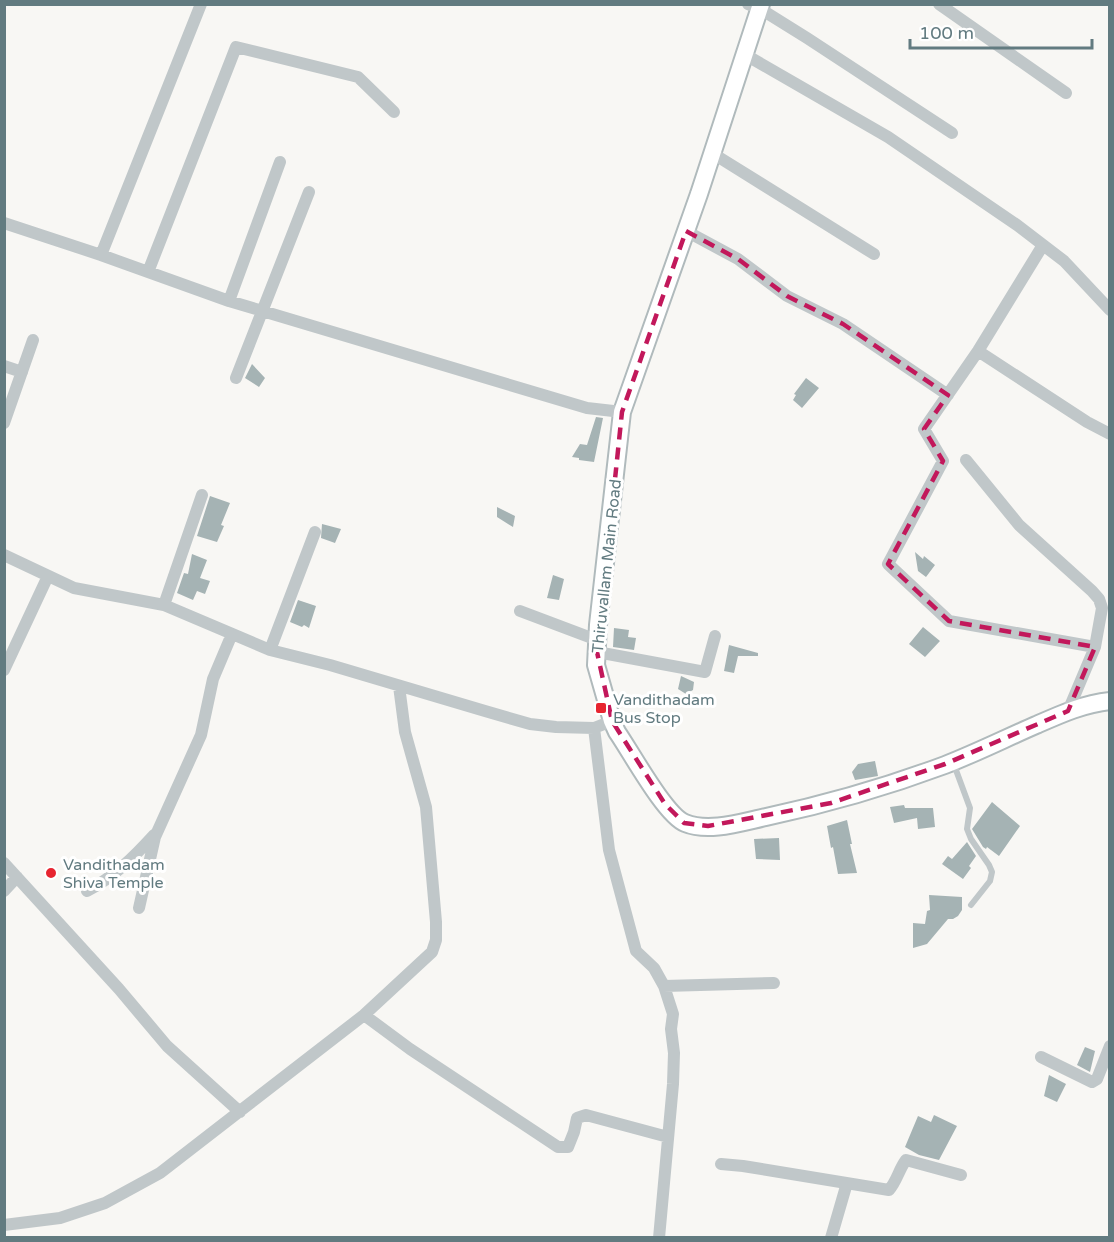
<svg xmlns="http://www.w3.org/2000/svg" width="1114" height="1242" font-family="'Varela Round',sans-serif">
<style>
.building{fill:#a5b3b4}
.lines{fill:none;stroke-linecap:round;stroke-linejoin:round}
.secondary-casing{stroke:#b0babc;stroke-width:20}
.lane{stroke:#c0c7c9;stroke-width:6}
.street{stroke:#c0c7c9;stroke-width:12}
.secondary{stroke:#fff;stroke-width:16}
.marked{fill:none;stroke:#c2185b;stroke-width:4.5;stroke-dasharray:12 8;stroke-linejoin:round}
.poi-dot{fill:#e72530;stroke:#fff;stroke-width:2}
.labels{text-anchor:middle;stroke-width:6;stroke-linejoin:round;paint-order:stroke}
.street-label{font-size:16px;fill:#627b80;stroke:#fff}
.poi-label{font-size:16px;fill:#627b80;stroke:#fff;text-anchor:start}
</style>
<rect width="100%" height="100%" fill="#f8f7f4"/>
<path class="building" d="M252 364 265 378 259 387 245 378Z
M806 378 819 388 802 408 793 400 796 395 794 394Z
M596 417 603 418 594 462 579 460V458L572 457 580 444 587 445Z
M210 496 230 503 221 525 224 526 217 542 197 536Z
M497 507 515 516 513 527 497 517Z
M322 524 341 529 335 543 321 538Z
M915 552 923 559 924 556 935 565 926 577 918 571Z
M192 554 207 560 200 578 210 581 205 594 197 591 193 600 177 593 184 573 188 574Z
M553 575 564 579 559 600 547 598Z
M298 600 316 606 309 628 304 625 302 627 290 622Z
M923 627 940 641 925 657 909 644Z
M614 628 629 630 628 637 636 638 634 650 613 647Z
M729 645 758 653V656H738L734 673 724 671Z
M681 676 694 682 693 690 686 694 678 689Z
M875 761 878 776 855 780 852 772 858 764Z
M992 802 1020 826 999 856 987 847 986 849 983 847 972 829Z
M904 805 905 808H933L935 827 918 829 917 818 894 823 890 807Z
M847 820 852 844H850L857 873 838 874 833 847 831 848 827 826Z
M779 838 780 860 756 859 754 839Z
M967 842 976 856 969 866 971 868 963 879 942 864 948 856 952 859Z
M929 895 962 897V910L958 916 953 919H948L927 944 913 948V923L925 924 927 911 930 910Z
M1085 1047 1095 1051 1090 1072 1077 1065Z
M1049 1075 1066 1084 1057 1102 1044 1096Z
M934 1115 957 1126 939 1160 919 1155 905 1147 918 1116 931 1122Z"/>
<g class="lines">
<defs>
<path id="secondary" d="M761 4 699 194 622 412 598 625 596 665 612 721 617 732C631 752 665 815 685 823 709 833 742 822 766 817 827 804 886 787 945 765 976 753 1006 738 1036 725 1061 714 1083 704 1110 701"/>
</defs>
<use href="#secondary" class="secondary-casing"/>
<path class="lane" d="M953 762 970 808 967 829 971 839 989 865 992 872 990 881 971 905"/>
<path class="street" d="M748 4 759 8 807 38 952 133
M939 4 1066 93
M744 54 888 137 1017 225 1064 261 1110 310
M712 153 874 254
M4 223 101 255 229 301 587 408 622 412
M686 231 738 259 787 296 843 324 948 395
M1043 245 978 351 924 429 943 461 888 564 949 621 1095 647
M101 255 201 4
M148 272 236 47 358 77 394 112
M229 301 280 162
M978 351 1087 422 1110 434
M4 366 22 372
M236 378 309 192
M4 423 33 340
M966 460 1019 525 1092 591 1099 599 1102 608 1095 647 1068 711
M4 555 74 588 164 605 270 650 330 665 485 711 530 724 556 727 594 728 612 721
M164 605 202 495
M520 611 597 640
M270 650 315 532
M597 652 705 672 715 636
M4 670 48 576
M594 728 609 850 636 951 654 968 664 986 673 1014 671 1029 674 1053 673 1084 659 1238
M4 863 119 989 167 1046 240 1112
M4 891 17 877
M87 891C114 877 134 857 154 835
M139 908 155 837 201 735 213 679 232 634
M664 986 774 983
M364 1015 410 1049 558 1147H568L574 1132 577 1118 586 1115 668 1137
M1041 1057 1092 1082 1097 1079 1110 1046
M721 1164 743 1166 889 1190C897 1181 899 1169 906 1160L961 1175
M4 1225 60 1218 105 1203 160 1173 364 1015 432 952 436 940V922L426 807 405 732 399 686
M831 1238 847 1183"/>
<use href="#secondary" class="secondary"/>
</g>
<path class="marked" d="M686 231 738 259 787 296 843 324 948 395 924 429 943 461 888 564 949 621 1095 647 1068 711 945 764 831 803 708 826 684 823 665 804 612 721 597 652 622 412Z"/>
<g class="poi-dot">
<rect x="595" y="702" width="12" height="12" rx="3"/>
<circle cx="51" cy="873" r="6"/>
</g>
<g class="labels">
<g class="street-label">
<text transform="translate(606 566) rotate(-84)" y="6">Thiruvallam Main Road</text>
</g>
<g class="poi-label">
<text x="613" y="705">Vandithadam<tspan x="613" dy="18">Bus Stop</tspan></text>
<text x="63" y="870">Vandithadam<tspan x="63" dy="18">Shiva Temple</tspan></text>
</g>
</g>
<rect width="1114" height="1242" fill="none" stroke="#627b80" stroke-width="12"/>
<path d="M910 39v9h182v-9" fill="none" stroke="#627b80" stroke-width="3"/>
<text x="919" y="39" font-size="18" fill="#627b80" stroke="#ffffff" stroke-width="4.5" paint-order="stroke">100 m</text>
</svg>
